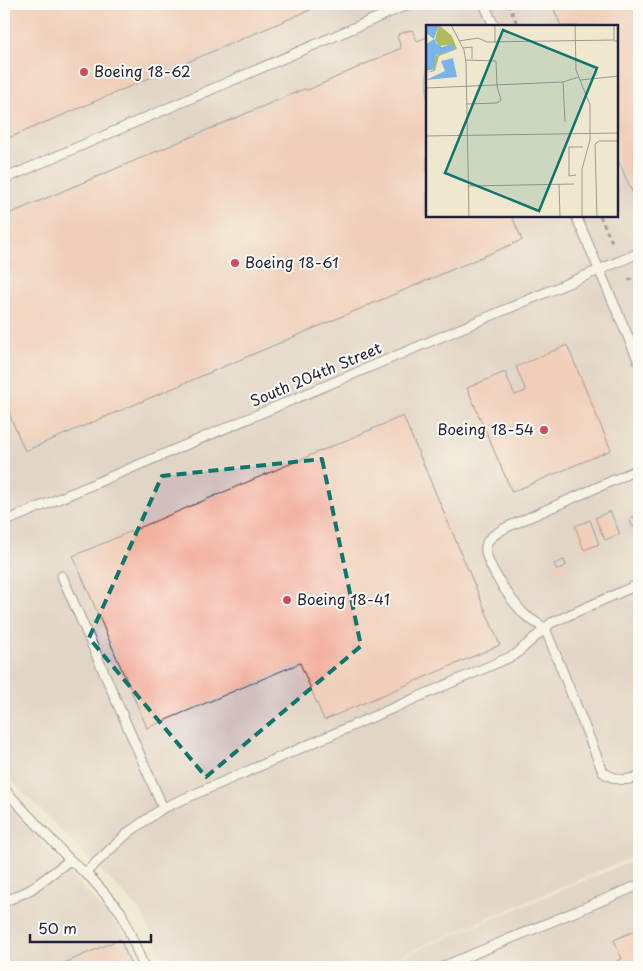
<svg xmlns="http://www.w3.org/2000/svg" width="643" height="971" font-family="'Playpen Sans',sans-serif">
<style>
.industrial{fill:#d1bfbd;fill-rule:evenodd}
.building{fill:#f2b09e}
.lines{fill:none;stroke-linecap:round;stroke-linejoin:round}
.service-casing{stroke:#414051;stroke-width:11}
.path{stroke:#414051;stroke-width:3;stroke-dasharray:4 4;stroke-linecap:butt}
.service{stroke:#fff;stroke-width:9}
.marked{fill:none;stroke:#0f766e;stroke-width:4;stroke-dasharray:10 6;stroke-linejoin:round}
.poi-dot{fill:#d1495b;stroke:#fdfcf7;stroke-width:2}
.labels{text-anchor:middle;stroke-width:4;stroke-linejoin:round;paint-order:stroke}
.poi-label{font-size:15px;fill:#22223b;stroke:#fdfcf7;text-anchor:start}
.street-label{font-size:15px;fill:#22223b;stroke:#fdfcf7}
.inset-road{fill:none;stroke:#9d9994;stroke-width:1}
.view{fill:#0f766e;fill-opacity:0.15;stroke:#0f766e;stroke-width:2.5}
.inset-edge{fill:none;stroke:#22223b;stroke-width:2.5}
</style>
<rect width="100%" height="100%" fill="#fdfcf7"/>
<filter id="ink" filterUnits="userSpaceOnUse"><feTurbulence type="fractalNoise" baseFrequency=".02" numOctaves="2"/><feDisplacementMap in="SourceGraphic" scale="10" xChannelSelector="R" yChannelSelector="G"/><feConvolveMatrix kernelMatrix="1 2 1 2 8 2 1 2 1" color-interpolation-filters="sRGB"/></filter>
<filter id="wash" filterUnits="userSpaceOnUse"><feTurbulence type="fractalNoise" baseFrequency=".0096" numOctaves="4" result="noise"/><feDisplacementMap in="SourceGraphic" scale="20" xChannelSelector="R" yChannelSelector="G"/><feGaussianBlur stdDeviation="1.12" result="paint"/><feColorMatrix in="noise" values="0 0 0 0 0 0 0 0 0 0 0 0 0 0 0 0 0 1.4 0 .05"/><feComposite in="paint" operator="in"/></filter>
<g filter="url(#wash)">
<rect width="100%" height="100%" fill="#efe8cf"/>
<path class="industrial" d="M4 4H639V854L373 967H167L141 911 4 773ZM427 26H617V216H427Z
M4 801 128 938 140 967H4Z
M639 858V967H377Z"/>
<g id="blocks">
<path class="building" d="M4 4H324L4 140Z
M552 4H639V189L632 192 617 157V26H561Z
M412 30 417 41 427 37V216H512L522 240 25 451 4 402V216L304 89 308 90 401 48 397 36 399 35 398 34Z
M567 345 611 450 512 492 467 388 505 372 515 395 526 391 516 367Z
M403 416 500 645 324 720 300 663 147 728 73 556Z
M610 511 620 534 605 540 595 518Z
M636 516 639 525 633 527 629 519Z
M590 520 599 544 584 550 575 526Z
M564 560 566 566 557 570 554 564Z
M639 667V698L635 686V678Z
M639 929V967H604L622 959 614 940Z
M120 939 132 967H55Z"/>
</g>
</g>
<g filter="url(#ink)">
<use href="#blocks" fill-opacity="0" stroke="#414051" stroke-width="1"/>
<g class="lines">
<defs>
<path id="service" d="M484 4 494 26
M4 179 409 4
M576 216 639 362
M639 469 505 528C498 533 487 537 486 546 483 562 512 601 523 613 529 619 538 624 545 628L603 772C614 780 627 782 639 776
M4 522 639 253
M62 576 163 808
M4 789 70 860 91 878 121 912 144 967
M85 873 129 832 163 808 515 655 551 623 639 584
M4 902 30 890 70 860
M442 967 639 885"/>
</defs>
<use href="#service" class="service-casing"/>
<path class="path" d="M508 4 518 26
M600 216 613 244
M628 280 634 278 639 280"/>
<use href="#service" class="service"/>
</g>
</g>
<path d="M0 0H643V971H0ZM322 459 361 646 206 777 89 638 162 476Z" fill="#efe8cf" fill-opacity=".55" fill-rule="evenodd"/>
<path class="marked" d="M322 459 361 646 206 777 89 638 162 476Z"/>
<g class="poi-dot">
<circle cx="84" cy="72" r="5"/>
<circle cx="235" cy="263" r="5"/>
<circle cx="544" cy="430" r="5"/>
<circle cx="287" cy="600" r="5"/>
</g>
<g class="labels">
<g class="poi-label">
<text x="94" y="77">Boeing 18-62</text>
<text x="245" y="268">Boeing 18-61</text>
<text x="534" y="435" text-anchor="end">Boeing 18-54</text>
<text x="297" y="605">Boeing 18-41</text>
</g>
<g class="street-label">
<text transform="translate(316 375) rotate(-23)" y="5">South 204th Street</text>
</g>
</g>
<g transform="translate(426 25)">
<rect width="192" height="192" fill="#efe8cf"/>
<path d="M13 0 26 11 31 24 13 31 9 46 0 48 7 45 10 31 22 20 13 21 9 15Z" fill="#afbc5e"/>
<path d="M0 0H13L8 14 11 19 16 22 27 19 28 25 10 30 8 44 0 46V19L8 14 0 8ZM27 33 31 52 0 55 19 46 15 36Z" fill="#7ab4eb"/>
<path class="inset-road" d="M25 0 38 25 40 38 43 192M69 0V18M149 0 150 45 164 80V115L156 144V192M188 0V16H193M33 16 52 13 61 17 188 15M37 23 46 22V34M39 35 70 36 71 61 75 75 71 78 40 79M154 55 193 51M137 57 139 97M0 63 137 57 153 52M0 111 193 108M150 150 143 151V122H157M133 159 134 192M42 161 148 159M171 192 169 119 173 116H193"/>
<path class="view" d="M77 5 171 43 113 186 19 148Z"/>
<rect width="192" height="192" class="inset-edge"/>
</g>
<rect width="643" height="971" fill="none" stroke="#fdfcf7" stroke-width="20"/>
<path d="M30 934v8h121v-8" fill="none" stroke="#22223b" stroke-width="2.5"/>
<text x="38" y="934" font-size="15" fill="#22223b" stroke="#fdfcf7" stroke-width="4" paint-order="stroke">50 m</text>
</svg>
